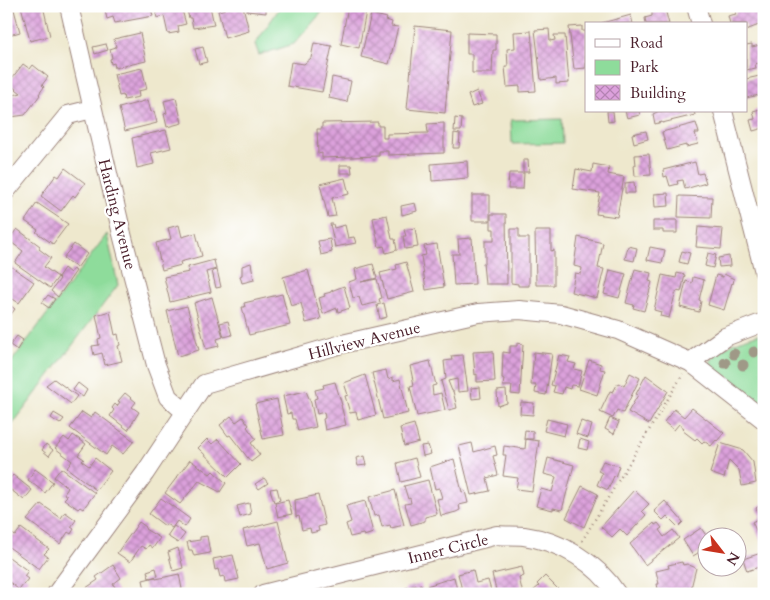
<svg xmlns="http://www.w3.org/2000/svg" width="770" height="600" font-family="Cardo,serif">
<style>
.green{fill:#8edc9b;stroke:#6c7e63}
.building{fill:url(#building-cross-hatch)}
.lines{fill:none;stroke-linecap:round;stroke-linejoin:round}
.minor-casing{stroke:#9c847c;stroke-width:20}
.path{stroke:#9c847c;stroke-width:2.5;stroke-dasharray:1 4;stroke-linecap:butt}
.minor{stroke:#fff;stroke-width:18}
.tree{fill:#9f9987}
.labels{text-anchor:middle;stroke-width:4.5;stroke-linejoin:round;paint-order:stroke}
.street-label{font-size:16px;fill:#4a1f2b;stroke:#fff}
</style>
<defs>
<pattern id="building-cross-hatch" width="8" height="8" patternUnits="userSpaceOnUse" patternTransform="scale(1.25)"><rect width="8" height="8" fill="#dca1dc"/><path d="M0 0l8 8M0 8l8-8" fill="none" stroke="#b483b3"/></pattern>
</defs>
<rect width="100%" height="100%" fill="#fff"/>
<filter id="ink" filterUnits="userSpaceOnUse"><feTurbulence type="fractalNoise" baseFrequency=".02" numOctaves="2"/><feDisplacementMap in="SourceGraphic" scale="10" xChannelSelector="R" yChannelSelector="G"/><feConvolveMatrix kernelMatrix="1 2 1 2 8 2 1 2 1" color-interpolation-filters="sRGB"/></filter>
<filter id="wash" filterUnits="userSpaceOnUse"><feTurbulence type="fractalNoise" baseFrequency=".0096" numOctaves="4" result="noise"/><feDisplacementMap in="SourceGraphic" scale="20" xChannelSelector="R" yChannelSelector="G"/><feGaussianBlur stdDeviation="1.12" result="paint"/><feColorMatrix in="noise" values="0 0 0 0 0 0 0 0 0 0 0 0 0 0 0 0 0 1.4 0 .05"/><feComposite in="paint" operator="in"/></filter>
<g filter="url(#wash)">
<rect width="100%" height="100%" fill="#eee8cd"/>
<path class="green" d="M281 6H323L322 12 294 44 259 55 255 44Z
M562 119 563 143 512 144 511 120Z
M107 234 118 285 6 433V369Z
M757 335H764V407L732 381 716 372 712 368 710 363C717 347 742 339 757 335Z"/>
<g id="blocks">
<path class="building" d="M6 6H13L20 32 6 36Z
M21 6H43L50 36 30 41Z
M104 6H150L153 16 115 23 113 17 107 19Z
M154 6H176L177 11 182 10 186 24 178 26 179 32 168 34 164 16 157 18Z
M186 6H210L214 25 193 28 191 18H189Z
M225 6H243L249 31 225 38 218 11 225 9Z
M248 6H266V13L247 11Z
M348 6H367L359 48 341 44Z
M734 6H758V8L764 7V23L746 30V24H730L728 16 736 14Z
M665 9 669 24H646L645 18 652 16V12Z
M371 14 387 18 386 20 392 22 391 26 398 27 389 64 361 57Z
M631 15 633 24H602V23Z
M415 26 452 30 445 113 407 109Z
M582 26V31H586V68L574 69 569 27Z
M549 29 550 41 555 40 554 35H565L569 83 556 84V78L541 80 535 30Z
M531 31 536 91 520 92V86L507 87 505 67H508L507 49 515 48 514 32Z
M140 33 146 61 115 68 114 63 111 64 110 59 112 58 110 49 116 47 114 39Z
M467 33 496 34V50H493L492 73H472V54H467Z
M314 43 332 46 322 92 287 86 291 62 304 64 311 58Z
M106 44 108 50 95 54 93 47Z
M752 44V47L764 44V62L755 64 756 68 746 70V45Z
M203 47 207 62 199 64 195 49Z
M23 64 30 69 33 65 48 77 42 85 44 87 39 94 40 95 25 115 11 117 6 97 21 93 8 83Z
M142 68 147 89 138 91 139 97 124 100 123 95 119 96 114 74Z
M764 75V94L746 98V79Z
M332 77 351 81 347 102 329 98Z
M477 91 482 104 472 107 468 95Z
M176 98 182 123 167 127 164 114 167 113 164 101Z
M148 100 151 112 154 111 157 123 125 131 119 108Z
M764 108V128L753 131 750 120 755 119 753 111Z
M607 111H613L614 121 608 122Z
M625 111H639L640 115 627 118Z
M659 111H694L695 115 662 123V122L655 124 653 114Z
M455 118 462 119 461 131H454Z
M378 122V126H383V138H387V134L428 133 427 124 444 123V153L388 155V151H379V156L322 158V153L318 154 317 129H322V123Z
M696 123 699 133H695L698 144 686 147V145L667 150 662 132Z
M166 130 171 148 151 153 154 164 137 168 132 138Z
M646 131 648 139 634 143 632 134Z
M454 133 460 134 459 148H453Z
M649 154 651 175 635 176 634 165H636L635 155Z
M523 160H528L529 172H523Z
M467 161 468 178 432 181 431 164Z
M695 162 698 174 703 173 706 183 685 189 683 180 677 181 678 184 670 186 667 176 664 177 663 170Z
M593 164 609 167 608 174 624 177 617 217 596 214 600 193 573 189 576 169 592 172Z
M340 165H351L352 173H340Z
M65 168 85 183 75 197 73 195 61 211 41 196 56 175 59 177Z
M509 173H524L523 189H508Z
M345 178 349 194 332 198 336 216 328 217 320 184Z
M634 182 635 193H625V183Z
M668 193 669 206 655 207 654 194Z
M472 195H490V221H472Z
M679 196 712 197 711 218 678 217Z
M37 203 68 224 53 244 36 232 38 230 25 221Z
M415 203 417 211 402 215 401 206Z
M491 214H506L507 284H485L483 263H485V241H494V229H491Z
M387 215 392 239H395L397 250 386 253 384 246 379 247 373 218Z
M664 220H677V233H663V230H653V221H664Z
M330 224H333L334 228 345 225 348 238 354 237 356 243 335 247Z
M179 225 182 237 196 233 202 256 180 262 181 265 162 270 156 243 171 239 168 228Z
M698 227 723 229 721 249 696 247Z
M415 228 418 247 405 249 403 236H406L404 230Z
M17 229 40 246 39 249 51 258 44 267 58 277 64 268 70 273 73 269 76 271 58 297 51 291 60 279 58 277 50 288 15 263 23 251 8 240Z
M511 229H519V238H529V286H518V284L511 283Z
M535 231H551V251L554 250V285H536Z
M578 237 603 243 598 268 604 269 597 298 571 292 575 273 581 274 582 268 574 266Z
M472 238 475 284 454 285 452 254H459L458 239Z
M330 239 332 252 321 255 318 241Z
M74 244 87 254 77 268 63 258Z
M437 244 444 287 426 290 421 256 426 255 424 246Z
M628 246 637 248 634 261 625 259Z
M650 247 665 250 662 263 647 260Z
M682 251 690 253 687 264 679 262Z
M708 253 716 255 713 268 705 266Z
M729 256 730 266 719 267 718 258Z
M214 260 216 269 206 272 211 292 170 302 164 277 189 272 188 267Z
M406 262 414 292 387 299 380 273 397 269 396 265Z
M6 263 34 282 19 303 8 296 6 298Z
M251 263 254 280 242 283 240 276 242 275V266Z
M373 264 377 278 361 282 377 279 382 298 379 299 380 302 362 306 359 297 353 298 349 282 357 279 355 269Z
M635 269 651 273 649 281 652 282 644 311 633 308 634 305 626 303Z
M217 270 221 287 216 288 212 271Z
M308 270 321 319 306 323 301 303 291 306 283 277Z
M610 270 626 274 619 298 604 294Z
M677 273 685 275 681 292 677 291 675 295 669 318 660 316 661 312 654 310 662 275 676 278Z
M724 274 734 279 733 284 732 283 724 310 708 305 716 275 723 277Z
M693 277 704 280 699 300 701 301 699 312 680 307 686 281 692 283Z
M344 286 350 308 338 312 337 308 323 314 319 298 325 296 324 294 331 292V291Z
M282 294 290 325 249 335 242 307H245L244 303Z
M48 295 55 299 49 308 42 303Z
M212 297 223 337 217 339 219 346 206 349 194 303Z
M6 302 15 309 6 321Z
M384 303 387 317 380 319 377 305Z
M187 306 199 350 178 356 167 311Z
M110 311 115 335 118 334 120 345 118 346 122 361 105 365 102 353 94 355 92 346 99 345 98 339 101 338 96 315Z
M228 321 232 335 224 337 220 323Z
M17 336 23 340 17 350 10 345Z
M517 343 523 344 520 395 511 394 512 386H503L504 379 502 378 503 352 510 353V346H517Z
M493 351 495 381 477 382V374L475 375 473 352Z
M534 352 552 354 546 395 535 393 536 385H531Z
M463 355 468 391 458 392 457 379 448 381 452 391H453L457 408 449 410 441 381 446 379 444 361 452 360 451 356Z
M559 355 570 357 568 362 576 364 574 369 582 371 578 386 571 385 570 389 564 387 562 394 553 392 555 386 551 385Z
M589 360 601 364 600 369 605 370 597 395 579 389Z
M430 361 436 385 432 386 433 395 441 393 445 410 417 416 410 386 414 385 410 366Z
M386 370 388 379 393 377V381L400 379 408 413 383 419 372 373Z
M630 373 640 378 623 413 617 410 613 418 600 412 610 391 613 392 618 383 624 386Z
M365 375 376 415 358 420 356 412 350 413 345 396 348 395 344 383Z
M646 375 668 391 649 424 628 412 638 395 636 394Z
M54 379 77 396 71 404 46 385Z
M335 382 342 405H341L346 425 325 430 323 419 325 418 324 412 317 414 314 399 317 398 315 390 324 388 323 385Z
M78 383 87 390 83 397 73 390Z
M480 387 481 398 472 399 471 388Z
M506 390 507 403 498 406 497 391Z
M306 391 311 403 316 427 298 431 295 419H292L291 413 287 414 283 396Z
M125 393 136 402 132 407 139 412 128 430 110 416 114 410 112 408 115 404 117 406 120 402 118 401Z
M277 399 284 435 263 439 255 404Z
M521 402 534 403 533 415 520 414Z
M692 408 724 433 717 441 716 440 711 446 704 441 702 443 697 438 695 440 682 430 684 428 679 424 674 430 664 422 674 409 684 417Z
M82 412 91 418 95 412 134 441 123 454 112 446 106 455 70 428Z
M54 413 64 419 60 424 51 418Z
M231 416 236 422 243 417 249 425 247 427 256 439 251 443 260 455 251 462 230 435 228 436 220 425Z
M610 418 619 422 614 434 605 429Z
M547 419 567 424 564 436 544 431Z
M581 421 592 425 588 438 576 434Z
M414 424 419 442 404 446 400 428Z
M525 430 533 431V439H524Z
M73 435 86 444 78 455 84 459 82 461 89 466 95 458 111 471 96 490 67 468 72 461 55 448 64 437 69 441Z
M207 439 212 444 218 439 241 464 228 477 198 448Z
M526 439 539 441 532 491 516 489 518 478 503 476 506 455H503L504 446 525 449Z
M580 439 589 442 587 450 578 448Z
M472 443 474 452 495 446 497 455 493 456 498 475 487 478 490 491 471 495 459 446Z
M720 443 743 450 753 462 756 483 742 486 739 470 729 460 724 478 710 473Z
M46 444 53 450 49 456 42 450Z
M428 445 431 454 423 456 421 446Z
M364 456 366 465 358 466 356 458Z
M415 458 420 477 401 482 397 463Z
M548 458 574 465 562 510 553 508V510L536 506 541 489 552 492 556 477 544 474Z
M454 459 462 492 465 491 468 503 459 505 460 510 456 512 441 516 437 499 442 498 439 488 435 489 430 467Z
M190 460 210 474 213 471 226 483 220 492 199 481 180 504 165 493Z
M603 461 619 466 615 477 614 476 608 490 597 485 602 473 598 471Z
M61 468 95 493 83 509 80 507 78 509 64 499 67 496 64 494 68 488 54 477Z
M35 469 53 482 45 493 28 480Z
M13 475 32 490 24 500 6 486V483Z
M264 478 268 483 259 489 255 484Z
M428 480 437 514 425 517V521L411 525 405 504 411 503 410 498 408 499 404 486Z
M582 486 598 494 584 527 566 518Z
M277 488 280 500 274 502 270 489Z
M395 490 404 525 391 528 390 525 382 527 379 515 374 516 369 497Z
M634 490 649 504 642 511 646 515 627 536 620 529 612 537 601 527Z
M318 495 325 525 318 527 319 531 311 533 310 528 302 530 299 516 296 517 295 500Z
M161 498 190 519 185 527 177 521 172 528 166 524 165 526 149 514Z
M288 500 292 514 278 517 275 503Z
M365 501 373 533 364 536 363 534 350 537 346 524 351 522 346 506Z
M665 501 683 522 678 527 667 516 663 520 654 511Z
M249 503 251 514 240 517 237 506Z
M764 503V541L762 542 752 522 761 517 756 508Z
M41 504 61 518 65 512 76 520 71 527 74 529 71 534 68 532 60 544 27 520Z
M278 521 288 563 267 569 260 543 247 546 243 530Z
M139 522 146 527 145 529 160 538 153 548 149 545 146 549 141 546 130 562 117 553Z
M654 523 655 525 658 523 662 528 659 530 664 537 673 530 679 538 645 565 630 544Z
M174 526 185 534 178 543 167 536Z
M21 528 49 549 44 554 48 557 39 569 6 545V529L15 536Z
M701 528 708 538V547L693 556 683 540Z
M207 536 210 553 194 556 192 550H189L187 542 200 540V537Z
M178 548 183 568 173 571 168 552Z
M764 552V568L760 569 759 567 747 571 743 559Z
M6 555 28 571 24 576 28 579 19 590 6 579Z
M233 555 239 579 225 582 224 576 220 577 218 569 215 570 213 559Z
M682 562 683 565 687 564 696 568 691 588 659 594 657 584H659L656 571 669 568 668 565Z
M113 565 121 578 113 584 119 594H90L86 588 98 580 96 577Z
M522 567 524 576 519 578 523 594H497L492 574Z
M156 568 158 576 149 578 147 571Z
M473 570 476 583 488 580 492 594H463L458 574Z
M179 574 182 589 161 594H146L143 580 155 577 156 579Z
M545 576 563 594H536L533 591 539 586 537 584Z
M454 577 458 594H429L427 586Z
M421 584 423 594H406L405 588Z"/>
</g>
</g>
<g filter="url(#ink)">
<use href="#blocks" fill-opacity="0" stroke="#9c847c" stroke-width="1"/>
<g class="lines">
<defs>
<path id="minor" d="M69 6 122 234 156 365 168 397 185 412
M696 6 701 24
M723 111 764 272
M6 191 68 115 92 109
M690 362 764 420
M56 594 145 473 204 384 342 344 478 313 519 310 561 314 618 330 690 362 725 337 764 322
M263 594 497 535C506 536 515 535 524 536 561 541 597 563 617 594"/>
</defs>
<use href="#minor" class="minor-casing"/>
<path class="path" d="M582 541 683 374"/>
<use href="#minor" class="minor"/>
</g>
<g class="tree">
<circle cx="754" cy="352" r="5.5"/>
<circle cx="734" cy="354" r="5.5"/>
<circle cx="725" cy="363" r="5.5"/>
<circle cx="743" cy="365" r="5.5"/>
</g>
</g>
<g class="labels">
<g class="street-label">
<text transform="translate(118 214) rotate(76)" y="6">Harding Avenue</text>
<text transform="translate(364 340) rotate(-14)" y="6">Hillview Avenue</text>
<text transform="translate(448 548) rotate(-14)" y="6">Inner Circle</text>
</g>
</g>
<rect width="770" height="600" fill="none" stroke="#fff" stroke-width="25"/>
<rect x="585" y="22" width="162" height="90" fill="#ffffff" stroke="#b7a5aa"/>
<rect x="595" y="39" width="25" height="8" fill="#ffffff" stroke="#b7a5aa"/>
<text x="630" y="48" font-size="15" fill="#4a1f2b">Road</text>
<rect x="595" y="60" width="25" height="15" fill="#8edc9b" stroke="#b7a5aa"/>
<text x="630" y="72" font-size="15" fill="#4a1f2b">Park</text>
<rect x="595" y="85" width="25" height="15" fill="url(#building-cross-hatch)" stroke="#b7a5aa"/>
<text x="630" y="98" font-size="15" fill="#4a1f2b">Building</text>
<g transform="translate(722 552) rotate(121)"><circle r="24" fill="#ffffff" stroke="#b7a5aa"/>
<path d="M0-4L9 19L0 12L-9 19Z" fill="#c8321e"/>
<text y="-8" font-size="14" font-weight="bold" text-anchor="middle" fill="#4a1f2b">N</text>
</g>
</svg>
